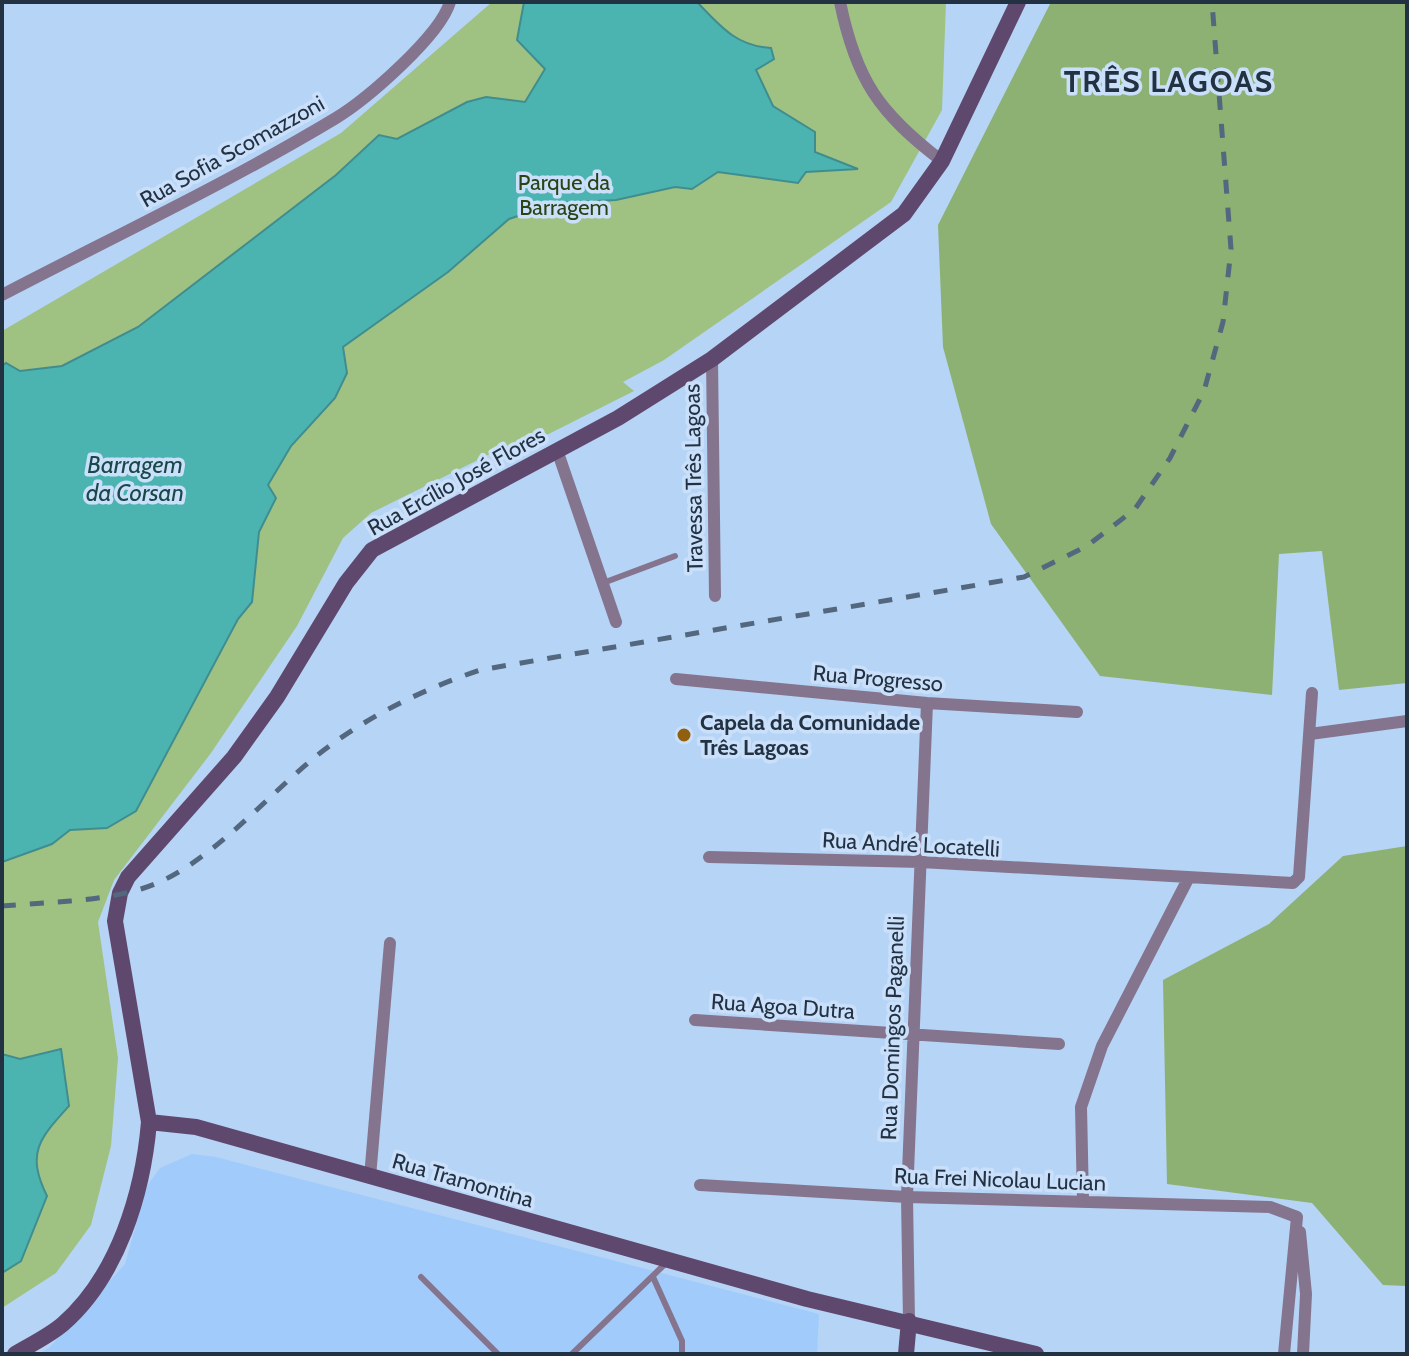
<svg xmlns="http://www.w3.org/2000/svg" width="1409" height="1356" font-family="Cabin,sans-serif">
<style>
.built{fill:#a1cbfb}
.green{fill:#9fc283}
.forest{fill:#8db172}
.water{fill:#4cb4b0;stroke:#408d8f;stroke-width:2}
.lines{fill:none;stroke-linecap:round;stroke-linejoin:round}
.lane{stroke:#84748e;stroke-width:6}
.street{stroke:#84748e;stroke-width:12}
.secondary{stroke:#5f486d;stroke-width:16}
.rail{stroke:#53677e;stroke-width:5;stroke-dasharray:14 14;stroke-linecap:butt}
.poi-dot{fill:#91600f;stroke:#cae0fa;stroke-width:3}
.labels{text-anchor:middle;stroke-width:7;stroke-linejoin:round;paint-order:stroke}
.street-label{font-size:22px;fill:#233243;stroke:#cae0fa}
.park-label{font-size:22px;fill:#2b4215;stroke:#cae0fa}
.poi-label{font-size:22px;font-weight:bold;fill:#233243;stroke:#cae0fa;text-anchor:start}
.water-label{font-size:24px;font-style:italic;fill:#1a4847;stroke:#cae0fa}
.district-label{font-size:30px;font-weight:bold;letter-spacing:2px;fill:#233243;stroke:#cae0fa}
</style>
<rect width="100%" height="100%" fill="#b6d4f6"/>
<path class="built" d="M192 1154 216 1157 819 1314 817 1354H39L50 1347 125 1264 147 1186 160 1168Z"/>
<path class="green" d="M492 2H946L942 110 891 202 664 360 623 382 634 391 499 459 496 451 371 513 343 538 297 626 211 753 114 880 98 922 118 1058 111 1146 91 1225 56 1273 2 1308V331L341 133Z"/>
<path class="forest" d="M1051 2H1407V683L1339 690 1322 551 1279 554 1272 695 1100 676 991 524 943 347 938 225Z
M1407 846V1286L1383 1285 1312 1203 1167 1184 1163 980 1269 924 1343 856Z"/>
<path class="water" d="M524 2H697C720 26 736 46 771 48L774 59 756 70 773 106 815 132V152L858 169 806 172 798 183 718 172 692 189 675 187 616 200 557 203 509 219 448 272 343 347 347 373 335 398 291 446 268 485 276 498 259 532 252 602 238 619 136 811 107 828 70 830 52 844 2 862V366L6 363 20 371 62 366 138 327 336 175 379 135 397 139 467 102 486 97 525 102 545 69 517 40Z
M61 1049 69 1106C39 1139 26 1153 47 1196L21 1261 2 1273V1054L20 1059Z"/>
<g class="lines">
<path class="lane" d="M603 583 675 556
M421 1277 498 1354
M653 1277 682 1341V1354
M572 1354 666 1263"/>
<path class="street" d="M840 2C856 80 879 113 942 161
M2 295C113 237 228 183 336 118 367 99 440 36 450 2
M712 359 715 596
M557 450 616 622
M676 679 927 703 1077 712
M1310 734 1407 721
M709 857 921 862 1293 883 1299 877 1312 693
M695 1020 1059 1044
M370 1177 390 943
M700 1185 907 1197 1270 1207 1297 1217
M1083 1201 1081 1107 1102 1046 1188 879
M1300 1232 1306 1294 1303 1354
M909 1321 907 1197 927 703
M1284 1354 1297 1217"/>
<path class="secondary" d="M149 1122 196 1127 807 1299 1036 1354
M15 1354C30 1345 49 1336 63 1324 118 1276 143 1193 149 1122L115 921 120 893 128 877 234 757 277 697 346 583 372 550 618 418 712 359 904 214 942 161 1018 2
M906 1354 909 1321"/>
<path class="rail" d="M2 906C47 902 97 902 141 889 208 869 269 792 324 750 372 714 424 689 480 670L1024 577 1087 546 1135 509 1170 458 1204 391 1223 322 1231 249 1212 2"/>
</g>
<circle class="poi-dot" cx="684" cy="735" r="8"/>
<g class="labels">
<g class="street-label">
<text transform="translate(232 151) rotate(-29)" y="8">Rua Sofia Scomazzoni</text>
<text transform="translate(693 478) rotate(-91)" y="8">Travessa Três Lagoas</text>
<text transform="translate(456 481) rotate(-29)" y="8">Rua Ercílio José Flores</text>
<text transform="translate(878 678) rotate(5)" y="8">Rua Progresso</text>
<text transform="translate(911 844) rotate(3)" y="8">Rua André Locatelli</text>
<text transform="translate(783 1006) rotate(4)" y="8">Rua Agoa Dutra</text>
<text transform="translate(892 1028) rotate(-88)" y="8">Rua Domingos Paganelli</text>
<text transform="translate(1000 1179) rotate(2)" y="8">Rua Frei Nicolau Lucian</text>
<text transform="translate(463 1180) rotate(16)" y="8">Rua Tramontina</text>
</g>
<g class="park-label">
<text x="564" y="190">Parque da<tspan x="564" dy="25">Barragem</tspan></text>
</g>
<g class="poi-label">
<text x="700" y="730">Capela da Comunidade<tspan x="700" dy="25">Três Lagoas</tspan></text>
</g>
<g class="water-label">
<text x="135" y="473">Barragem<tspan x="135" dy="28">da Corsan</tspan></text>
</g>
<g class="district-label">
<text x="1169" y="92">TRÊS LAGOAS</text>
</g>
</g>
<rect width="1409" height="1356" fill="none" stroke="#233243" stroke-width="8"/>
</svg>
